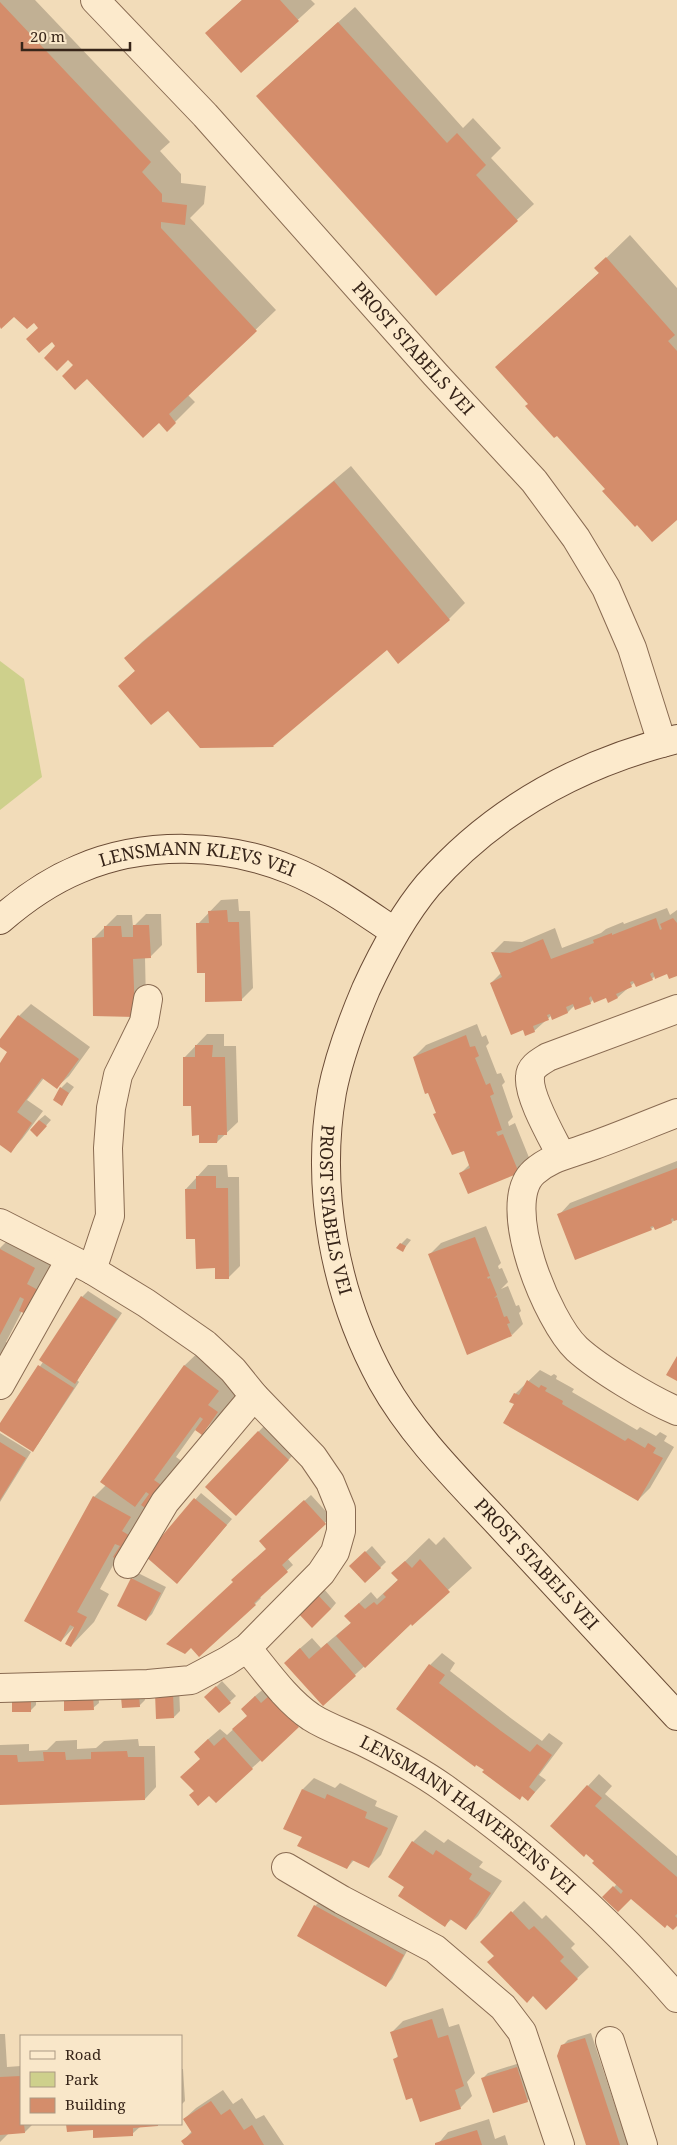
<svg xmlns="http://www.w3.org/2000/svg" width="677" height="2145" font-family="'Noto Serif',serif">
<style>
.green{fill:#ced08c}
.shadow{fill:#0003}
.building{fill:#d48d6b}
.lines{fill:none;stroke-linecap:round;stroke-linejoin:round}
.street-casing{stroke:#896b52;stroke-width:30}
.secondary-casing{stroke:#6b4c36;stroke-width:30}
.street{stroke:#fceacc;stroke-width:28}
.secondary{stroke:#fceacc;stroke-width:28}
.labels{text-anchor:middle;stroke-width:4;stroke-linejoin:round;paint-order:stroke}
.street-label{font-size:18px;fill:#372519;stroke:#f9e7c9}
</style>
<rect width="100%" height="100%" fill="#f2dcb9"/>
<path class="green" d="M0 661 24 679 42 777 0 810Z"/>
<path class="shadow" d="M0 0H35L170 142 160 151 181 174V183L206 186 204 204 190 218 276 310 188 395 195 402 167 430 159 422 75 365 34 321 14 315 0 325Z
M242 0H311L315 4 241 72 207 33Z
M355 7 463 128 473 118 501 148 491 158 534 204 436 294 274 80Z
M630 235 677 288V518L606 489 496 367 600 272 596 268Z
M351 466 465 603 449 619 398 662 387 648 169 709 120 686 136 670 126 658 142 642Z
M238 899 239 911H250L253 988 241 1000 206 972 198 924 221 900Z
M667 908 670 915 677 910V975L668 972 656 975 652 979 635 982 618 997 607 996 594 999 590 1003 575 1005 568 1012 553 1018 552 1015 534 1031 491 983 501 973 493 952 504 941 522 942 555 928 562 948 601 933 606 929 623 922 624 924Z
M146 914H161L162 945 150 957H145L146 1004 135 1015 94 938 117 915H132L133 927Z
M31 1004 90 1047 69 1076 57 1087 44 1078 27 1100 43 1111 22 1139 11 1151 0 1143V1065L9 1052 0 1046V1041L19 1016Z
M477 1024 482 1037 486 1035 489 1043 486 1046 497 1074 501 1073 505 1082 502 1085 513 1117 508 1122 509 1126 515 1123 530 1160 518 1172 461 1173 470 1164 465 1149 437 1112 414 1057 426 1045Z
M207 1034H224V1046H236L238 1122 217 1142 200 1134 184 1058Z
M67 1082 74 1087 61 1104V1088Z
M45 1115 51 1120 43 1129 39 1120Z
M677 1161V1219L672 1222 655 1226 651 1229 559 1215 570 1203Z
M208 1165H227L228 1177H239L240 1266 228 1278 216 1267 186 1189Z
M22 1226 61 1266 22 1311 6 1342 16 1348 0 1375V1248Z
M486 1226 501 1263 498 1266 499 1269 502 1268 508 1282 501 1289 508 1286 516 1306 519 1305 521 1311 519 1313 523 1324 512 1335 429 1255 441 1243Z
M407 1238 411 1240 403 1250 401 1244Z
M88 1291 122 1313 77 1380 79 1382 38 1444 33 1450 0 1429V1425L43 1362 82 1297Z
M208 1343 240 1388 225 1410 201 1433 196 1429 176 1457 186 1464 117 1558 100 1589 109 1594 94 1622 71 1646 76 1625 61 1641 25 1621 94 1497 106 1485 184 1366Z
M540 1370 551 1376 554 1374 557 1376 556 1379 574 1389 572 1392 637 1430 640 1427 656 1436 660 1432 667 1436 664 1441 674 1447 650 1488 638 1500 515 1404V1394Z
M264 1426 294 1454 236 1514 206 1487Z
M0 1433 31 1452 0 1502Z
M201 1493 232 1519 183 1576 147 1556Z
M311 1495 331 1517 287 1558 293 1565 259 1596 261 1598 255 1604 199 1655 235 1582 267 1549 266 1536Z
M444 1537 472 1568 323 1704 297 1651 312 1638 321 1648 352 1622 358 1604 371 1592 377 1599 399 1579 393 1573 429 1538 436 1545Z
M372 1546 386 1562 365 1582 351 1566Z
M138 1573 166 1587 152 1614 146 1620 119 1606 132 1579Z
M324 1589 336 1603 331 1609 299 1612Z
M442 1653 455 1663 450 1671 512 1719 542 1741 549 1733 563 1743 539 1775 546 1780 528 1800 398 1709 430 1665Z
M222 1681 236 1696 219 1712 206 1697Z
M267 1686 310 1715 252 1768 209 1794 195 1791 207 1740 220 1729 227 1735 249 1715 254 1697Z
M179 1687 180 1711 174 1717H157Z
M144 1690 145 1700 139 1706 123 1707Z
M98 1692 99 1703 93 1708 65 1710Z
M36 1694V1705L30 1711H14Z
M138 1739 139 1746H155L156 1787 145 1799 0 1804V1745L29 1744V1751L47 1750 56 1741 77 1740V1749L96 1748 104 1741Z
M599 1774 612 1786 605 1794 677 1856V1925L631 1897H604L617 1884 595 1861 588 1786Z
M314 1778 335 1788 340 1783 377 1801 375 1806 398 1816 381 1855 369 1867 354 1860 347 1868 303 1837V1789Z
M425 1830 444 1843 448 1839 483 1862 479 1867 502 1881 478 1916 466 1928 452 1919 445 1925 405 1887 413 1842Z
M321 1900 408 1949 392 1979 386 1985 298 1936 315 1906Z
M524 1901 542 1919 546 1915 575 1944 571 1948 589 1967 546 2008 482 1942Z
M443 2008 449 2027 459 2024 475 2073 467 2082 472 2096 460 2108 412 2097 394 2060 399 2055 391 2033 403 2021Z
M591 2033 628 2145H587L562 2046 568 2040Z
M0 2034H5L7 2067 21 2066V2124H33L25 2132 9 2133 0 2142Z
M523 2062 533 2095 527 2101 483 2078 488 2073Z
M181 2069H183L185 2101 181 2105Z
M223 2090 233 2104 242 2098 256 2119 264 2115 284 2145H185L183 2141 192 2131 184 2119 196 2108Z
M489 2119 495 2139 505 2135 508 2145H437L448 2132Z
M68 2124H159L141 2126 132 2134 94 2129 68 2130Z"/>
<path class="building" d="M242 0H280L299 21 241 73 205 33Z
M0 2 151 162 142 172 162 194V202L187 205 185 225 161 222V228L257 331 169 414 176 423 167 432 159 423 143 438 87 379 75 390 62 376 73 365 68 360 57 371 44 358 55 346 52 342 39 353 26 339 38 328 34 323 27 329 14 317 1 329 0 327Z
M338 22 447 143 457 133 486 165 476 175 518 221 436 296 256 96Z
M606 257 675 335 668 341 677 351V520L652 542 637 525 635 527 602 491 605 489 557 436 554 438 525 406 528 404 495 367 599 273 594 268Z
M334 481 450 620 398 664 387 650 273 746 274 747 200 748 168 711 151 725 118 686 135 671 124 658Z
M227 910 228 922H239L242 1001 205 1002V973H197L196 923H209L208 911Z
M656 918 660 930 662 929 660 924 673 918 677 923V976L669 979 667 974 655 979 653 972 650 974 653 980 636 987 633 981 630 982 632 987 616 994 618 998 608 1003 606 998 594 1003 591 996 589 998 591 1004 575 1010 573 1004 566 1007 568 1013 552 1020 550 1014 547 1015 549 1020 533 1026 535 1032 525 1036 523 1030 511 1035 490 983 502 977 491 952 510 953 543 939 551 959 594 943 593 940 612 933V935Z
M133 925H149L151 958 133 959 135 1017 93 1016 92 938 104 937V926H121L122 937H133Z
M18 1015 79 1059 57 1089 42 1078 17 1112 32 1123 11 1153 0 1145V1063L7 1052 0 1047V1039Z
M466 1035 470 1047 475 1046 479 1056 475 1058 486 1085 490 1083 494 1094 490 1096 502 1130 496 1132 498 1136 503 1134 519 1173 468 1194 459 1173 470 1168 464 1151 452 1155 433 1114 436 1113 428 1093 425 1094 413 1057Z
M195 1045H213L212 1057H225L227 1135H218L217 1143H199V1135L192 1136 191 1106H183V1057H195Z
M60 1087 69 1093 62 1106 53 1100Z
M39 1120 47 1126 37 1137 30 1130Z
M677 1168V1220L674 1221 673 1218 671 1219 672 1223 655 1230 653 1226 650 1227 652 1230 575 1260 557 1214Z
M196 1176H216V1188H228L229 1279H215V1268L196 1269 195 1239H186L185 1189H196Z
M475 1237 490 1276 487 1277 488 1279 490 1278 497 1295 494 1298 497 1297 504 1317 507 1316 510 1323 507 1324 512 1336 467 1355 428 1254Z
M400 1243 406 1246 403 1252 396 1248Z
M0 1249 35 1268 27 1284 38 1290 26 1314 19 1311 24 1299 20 1297 0 1335Z
M81 1296 117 1319 75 1384 39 1360Z
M677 1356V1381L666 1375Z
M38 1365 74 1388 33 1452 0 1431V1423Z
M184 1365 219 1391 208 1405 218 1412 202 1435 195 1430 203 1419 200 1417 154 1480 164 1487 148 1510 141 1505 149 1494 146 1492 135 1507 100 1482Z
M527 1380 539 1388 541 1385 547 1388 545 1391 563 1401 562 1404 625 1441 628 1438 645 1448 648 1443 656 1448 653 1453 663 1458 638 1501 503 1423 514 1404 509 1402 514 1393 519 1395Z
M258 1431 289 1460 236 1516 205 1487Z
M0 1442 26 1458 0 1500Z
M93 1496 131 1517 122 1531 132 1537 119 1561 113 1557 120 1546 115 1544 77 1612 87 1617 71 1647 65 1644 74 1627 70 1625 61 1642 24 1621Z
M194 1498 227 1525 177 1584 145 1556Z
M304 1500 326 1524 282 1565 288 1572 254 1603 256 1605 199 1657 191 1648 185 1654 166 1644 233 1582 231 1580 266 1549 259 1541Z
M365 1551 381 1568 365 1583 349 1566Z
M420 1559 450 1592 412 1626 411 1624 365 1668 336 1636 351 1623 344 1616 359 1603 365 1609 374 1602 377 1605 386 1597 383 1594 398 1580 391 1573 405 1561 412 1568Z
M131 1578 161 1593 146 1621 117 1606Z
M317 1594 331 1609 312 1628 297 1612Z
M327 1643 356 1676 323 1706 284 1663 300 1648 309 1659Z
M429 1664 445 1675 439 1683 501 1731 530 1752 537 1744 552 1755 529 1787 535 1792 528 1801 522 1796 520 1800 482 1772 484 1770 476 1765 475 1767 396 1709Z
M216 1686 231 1703 219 1713 204 1697Z
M155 1693H173L174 1718 156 1719Z
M270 1695 299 1727 262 1762 232 1729 247 1716 241 1709 255 1696 261 1703Z
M139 1696 140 1707 122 1708 121 1697Z
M93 1697 94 1710 64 1711V1699Z
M31 1699V1712H12V1700Z
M224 1737 253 1769 216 1803 209 1796 198 1806 189 1795 194 1791 180 1777 200 1759 194 1752 208 1739 214 1746Z
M127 1751 128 1757H144L145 1800 0 1805V1755H17L18 1762 44 1761 43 1752H65L66 1760 91 1759V1752Z
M587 1785 602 1798 595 1806 677 1877V1914L675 1916 677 1918V1926L673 1930 667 1925 665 1928 631 1899 618 1912 602 1897 613 1886 621 1894 623 1891 592 1863 594 1861 586 1854 584 1857 550 1826Z
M302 1789 325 1799 327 1794 367 1812 365 1818 388 1828 369 1868 352 1860 347 1869 297 1846 302 1837 283 1829Z
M412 1841 433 1855 436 1850 472 1874 469 1879 491 1893 466 1930 450 1919 445 1927 398 1896 404 1887 388 1877Z
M314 1905 404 1955 386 1987 297 1936Z
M511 1911 529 1930 534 1926 548 1940 564 1957 560 1961 578 1979 546 2010 533 1996 527 2003 487 1962 494 1956 480 1942Z
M432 2019 438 2038 448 2035 464 2086 455 2090 461 2109 420 2122 412 2098 406 2100 393 2059 398 2057 390 2032Z
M585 2038 620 2145H586L557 2056 561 2045Z
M517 2067 528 2102 493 2113 481 2078Z
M21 2076V2124H24L25 2133 0 2135V2077Z
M211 2101 221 2115 230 2109 244 2130 252 2125 264 2145H184L181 2141 192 2133 183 2119Z
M66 2124H158V2126L133 2128V2136L93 2138V2130L67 2132Z
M477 2130 482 2145H435V2143Z"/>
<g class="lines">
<defs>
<g id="street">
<path id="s1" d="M95 0 205 115 435 374 534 481 576 538 606 588 632 648 662 743"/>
<path d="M677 1113C648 1124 618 1137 589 1147 568 1155 551 1157 534 1172 498 1204 548 1322 577 1349 599 1369 649 1399 677 1411"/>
<path d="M561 1155C552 1137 528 1096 530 1077 530 1067 540 1062 548 1057L677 1009"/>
<path d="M0 1223 92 1270 146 1303 205 1344 233 1370 254 1396 313 1457 330 1482 341 1509V1531L335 1552 321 1573 247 1648 227 1661 191 1680 148 1684 0 1688"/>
<path d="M92 1270 110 1216 108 1148 111 1108 118 1075 144 1022 148 999"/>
<path d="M0 1385 70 1260"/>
<path d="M128 1564 165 1502 254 1396"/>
<path id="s2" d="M247 1648C266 1671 286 1700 311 1717 328 1728 348 1734 366 1743 392 1756 420 1771 444 1788 530 1849 609 1919 677 1998"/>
<path d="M286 1867 342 1900 435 1949 503 2007 522 2032 560 2145"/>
<path d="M610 2041 643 2145"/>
</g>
<g id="secondary">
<path id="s3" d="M677 739C581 763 494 810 428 885 402 916 383 952 366 989 352 1022 339 1056 332 1092 315 1190 335 1295 382 1381 412 1435 458 1480 499 1524 559 1588 618 1652 677 1716"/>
<path id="s4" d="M0 920C23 900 50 881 79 869 144 841 226 843 291 870 328 885 362 910 395 932"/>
</g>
</defs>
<use href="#street" class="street-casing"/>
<use href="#secondary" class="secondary-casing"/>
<use href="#street" class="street"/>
<use href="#secondary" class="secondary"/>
</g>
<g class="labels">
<g class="street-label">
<text dy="6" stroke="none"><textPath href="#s1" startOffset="472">PROST STABELS VEI</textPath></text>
<text dy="6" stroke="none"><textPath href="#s4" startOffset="216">LENSMANN KLEVS VEI</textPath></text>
<text dy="6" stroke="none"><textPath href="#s3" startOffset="642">PROST STABELS VEI</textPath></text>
<text dy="6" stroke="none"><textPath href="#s3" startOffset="1062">PROST STABELS VEI</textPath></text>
<text dy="6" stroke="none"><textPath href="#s2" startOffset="280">LENSMANN HAAVERSENS VEI</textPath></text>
</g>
</g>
<rect x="20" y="2035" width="162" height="90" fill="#f9e7c9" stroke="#ab9983"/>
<rect x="30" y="2051" width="25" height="8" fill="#fceacc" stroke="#ab9983"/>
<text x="65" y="2060" font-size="15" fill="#372519">Road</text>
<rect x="30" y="2072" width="25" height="15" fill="#ced08c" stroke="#ab9983"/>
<text x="65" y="2085" font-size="15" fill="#372519">Park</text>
<rect x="30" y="2098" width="25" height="15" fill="#d48d6b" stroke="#ab9983"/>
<text x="65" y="2110" font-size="15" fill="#372519">Building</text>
<path d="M22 42v8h108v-8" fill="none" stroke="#372519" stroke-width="2.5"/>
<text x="30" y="42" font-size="15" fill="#372519" stroke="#f9e7c9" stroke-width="4" paint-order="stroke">20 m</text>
</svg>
